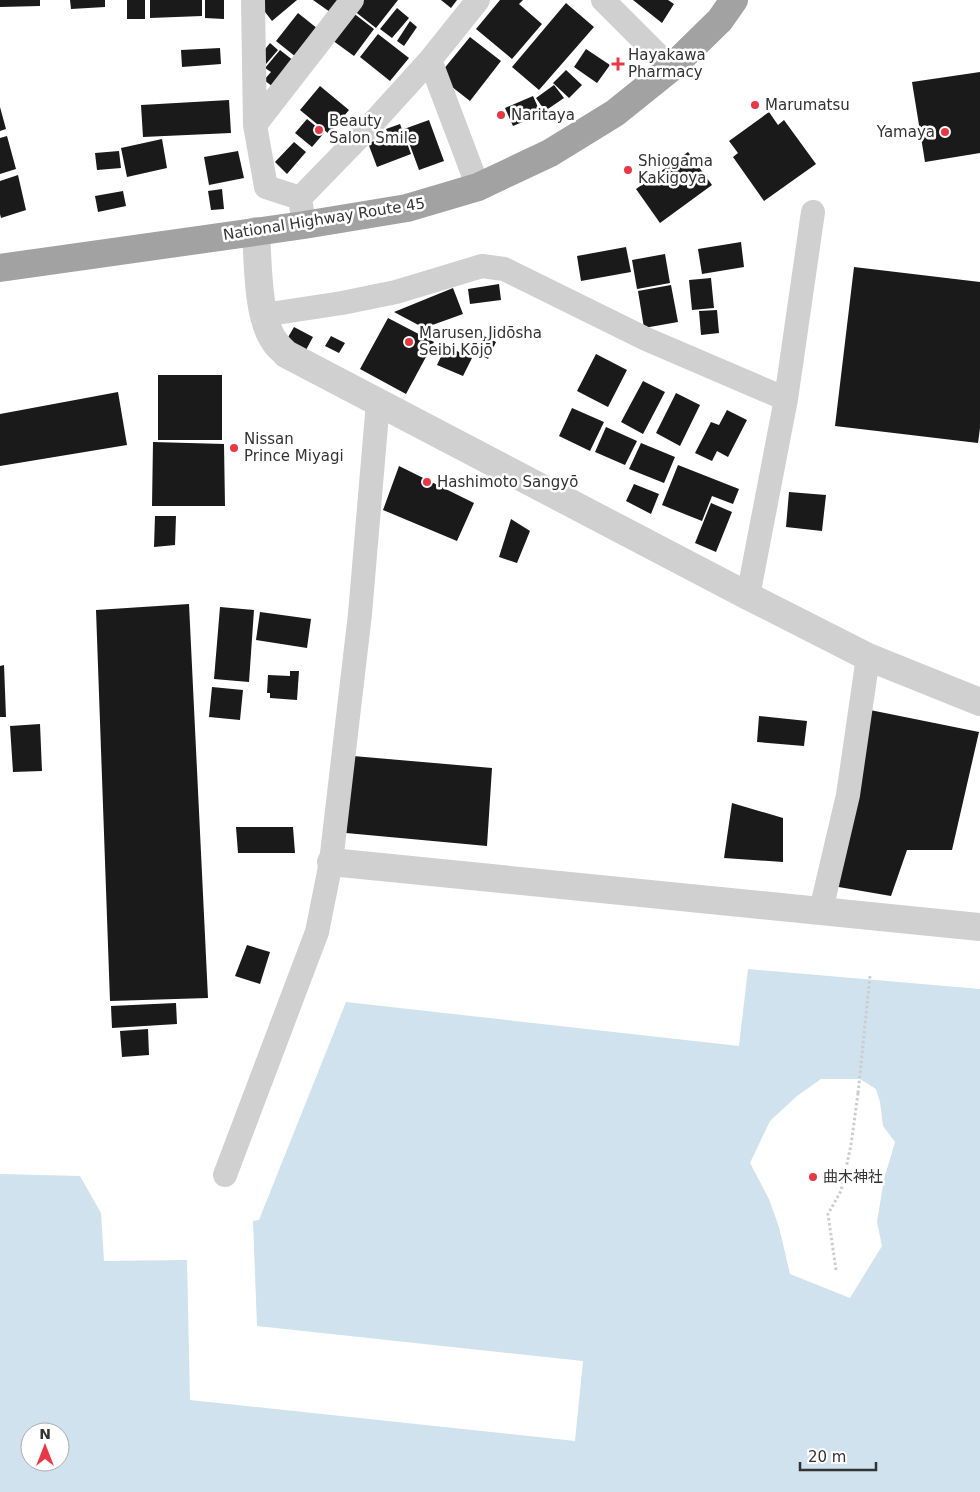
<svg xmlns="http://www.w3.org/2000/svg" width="980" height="1492" font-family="'DejaVu Sans','Noto Sans JP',sans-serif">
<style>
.water{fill:#cfe2ee;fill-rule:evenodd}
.building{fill:#1a1a1a}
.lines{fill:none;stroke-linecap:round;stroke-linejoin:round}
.path{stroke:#cdcdcd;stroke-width:3;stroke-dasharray:2.5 2.5;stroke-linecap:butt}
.minor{stroke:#d0d0d0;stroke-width:24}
.tertiary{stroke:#d0d0d0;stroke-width:28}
.trunk{stroke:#a2a2a2;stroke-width:28}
.poi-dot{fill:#e63946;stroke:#fff;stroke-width:2}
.labels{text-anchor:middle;stroke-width:5;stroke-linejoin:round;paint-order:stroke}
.poi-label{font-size:15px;fill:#333;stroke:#fff;text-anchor:start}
.street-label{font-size:15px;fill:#333;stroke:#fff}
</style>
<rect width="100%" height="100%" fill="#fff"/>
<path class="water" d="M748 969 980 989V1492H0V1174L80 1176 101 1213 104 1261 187 1260 190 1400 575 1441 583 1361 257 1326 253 1221 259 1220 346 1002 739 1046ZM821 1079H860L876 1089 880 1102 883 1126 895 1142 884 1179 877 1222 882 1246 850 1298 790 1274 779 1227 769 1199 750 1163 770 1121 797 1096ZM30 1432H60V1462H30Z"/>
<path class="building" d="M0 0H40V6L0 7Z
M70 0H105V7L71 9Z
M127 0H145V19H127Z
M150 0H202V16L150 18Z
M205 0H224V19L205 18Z
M261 0H297L272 21 258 3Z
M313 0H339L330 12Z
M362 0H398L376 28 353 10Z
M441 0H457L451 8Z
M500 0H523L519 4 542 24 512 59 476 29Z
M633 0H668L674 4 662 23Z
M566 3 594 27 539 90 512 67Z
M397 8 409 18 392 38 380 29Z
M352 12 374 29 354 56 332 40Z
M298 13 318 29 296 57 276 41Z
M410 21 417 27 404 46 397 41Z
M378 34 409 58 390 81 360 57Z
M470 37 501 61 470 101 438 76Z
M270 43 278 50 266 64 258 58Z
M220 48 221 64 182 67 181 50Z
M586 49 610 65 597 83 574 67Z
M280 50 299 65 277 90 264 80 271 72 265 68Z
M566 70 582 85 569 98 553 83Z
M980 72V153L925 162 912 82Z
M554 85 564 98 545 111 536 98Z
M320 86 349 110 329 134 300 110Z
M533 96 541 114 513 126 505 108Z
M229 100 231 133 143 137 141 105Z
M0 107 6 129 0 131Z
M769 112 778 125 784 120 816 164 764 201 733 157 738 153 729 141Z
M307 119 324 133 312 147 295 133Z
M429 120 444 161 419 170 404 129Z
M400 124 411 154 377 167 368 143 389 136 386 129Z
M7 136 16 169 0 174V138Z
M162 139 167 168 127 177 121 148Z
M294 142 306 152 287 174 275 162Z
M119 151 121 168 97 170 95 153Z
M238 151 244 178 209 185 204 157Z
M688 152 712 185 660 223 636 189Z
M18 175 26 210 1 218 0 214V181Z
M222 189 224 209 211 210 208 191Z
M123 191 126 206 98 212 95 196Z
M741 242 744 267 702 274 698 249Z
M626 247 631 272 581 281 577 256Z
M665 254 670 283 637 289 632 260Z
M854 267 980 282V428L978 443 835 426Z
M711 278 714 308 692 310 689 280Z
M499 284 501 300 470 304 468 289Z
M671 285 678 322 644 328 638 291Z
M453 288 463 314 424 328 394 312Z
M717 310 719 333 701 335 699 311Z
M388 318 434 342 406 394 360 369Z
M294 327 313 337 306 350 287 339Z
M331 336 345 343 339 353 325 346Z
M484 336 496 342 488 359 475 352Z
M446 346 472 358 463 376 437 365Z
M596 354 627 370 608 407 577 391Z
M158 375H222V440H158Z
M643 381 665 392 643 434 621 422Z
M118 392 127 445 0 466V414Z
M676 393 700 405 680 446 656 433Z
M572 408 604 422 590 451 559 436Z
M727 410 747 420 728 457 717 451 712 461 695 453 711 422 719 425Z
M606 427 637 441 625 465 595 452Z
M153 442 224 444 225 506H152Z
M641 443 675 457 664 483 629 469Z
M678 465 739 489 733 504 712 496 702 521 662 505Z
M399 466 474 503 457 541 383 510Z
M634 484 659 494 651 514 626 501Z
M789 492 826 495 822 531 786 527Z
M711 503 732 512 716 552 695 543Z
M155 516H176L175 545 154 547Z
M511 519 530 531 517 563 499 557Z
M189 604 208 998 110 1001 96 610Z
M220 607 254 610 249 682 214 679Z
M260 612 311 619 307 648 256 640Z
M4 665 6 717H0V666Z
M290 671H299L297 700 270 698V693H267L268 675 290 676Z
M212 687 243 690 240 720 209 717Z
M870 710 979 732 952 850H907L891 896 827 885Z
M759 716 807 721 804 746 757 742Z
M40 724 42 771 13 772 10 726Z
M353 756 492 768 487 846 346 833Z
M732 803 783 818V862L724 858Z
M236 827H293L295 853H238Z
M247 945 270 952 260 984 235 976Z
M176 1003 177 1024 112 1028 111 1006Z
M148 1029 149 1055 122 1057 120 1031Z"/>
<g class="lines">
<path class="path" d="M858 1093 870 976
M836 1270 828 1214 841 1191 851 1145 858 1093"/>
<path class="minor" d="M253 0 255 125 266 187 300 198
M603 0 671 68
M430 60 478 187
M255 125 352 0
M304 225 300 198 371 125 430 60 478 0
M263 315 342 303 396 292 482 266 504 269 646 339 786 399
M748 596 786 399 813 212
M821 910 848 795 868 657
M225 1175 317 932 331 862 360 614 378 402"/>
<path class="tertiary" d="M256 231C258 262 257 318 275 342 278 347 283 350 286 354L748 596 868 657 980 702
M331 862 980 927"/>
<path class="trunk" d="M0 268 304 225 407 208 478 187 550 153 615 113 671 68 720 20 734 0"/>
</g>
<g class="poi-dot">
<path d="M615.5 56.5h5v5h5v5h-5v5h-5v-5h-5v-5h5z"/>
<circle cx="755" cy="105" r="5"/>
<circle cx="501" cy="115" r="5"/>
<circle cx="319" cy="130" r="5"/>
<circle cx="945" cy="132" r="5"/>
<circle cx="628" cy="170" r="5"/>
<circle cx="409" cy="342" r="5"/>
<circle cx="234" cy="448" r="5"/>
<circle cx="427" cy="482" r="5"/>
<circle cx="813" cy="1177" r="5"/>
</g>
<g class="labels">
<g class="poi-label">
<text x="628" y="60">Hayakawa<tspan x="628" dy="17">Pharmacy</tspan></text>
<text x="765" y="110">Marumatsu</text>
<text x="511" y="120">Naritaya</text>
<text x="329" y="126">Beauty<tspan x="329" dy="17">Salon Smile</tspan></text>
<text x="935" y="137" text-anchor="end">Yamaya</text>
<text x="638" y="166">Shiogama<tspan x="638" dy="17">Kakigoya</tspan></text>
<text x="419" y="338">Marusen Jidōsha<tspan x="419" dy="17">Seibi Kōjō</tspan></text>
<text x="244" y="444">Nissan<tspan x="244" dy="17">Prince Miyagi</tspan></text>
<text x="437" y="487">Hashimoto Sangyō</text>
<text x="823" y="1182">曲木神社</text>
</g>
<g class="street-label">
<text transform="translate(324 219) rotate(-9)" y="5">National Highway Route 45</text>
</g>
</g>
<g transform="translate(45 1447)"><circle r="24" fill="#ffffff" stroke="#adadad"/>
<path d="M0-4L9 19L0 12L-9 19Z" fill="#e63946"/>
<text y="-8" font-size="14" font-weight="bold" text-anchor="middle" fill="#333333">N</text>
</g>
<path d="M800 1462v8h76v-8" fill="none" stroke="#333333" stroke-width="2.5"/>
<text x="808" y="1462" font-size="15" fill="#333333" stroke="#ffffff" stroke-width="4" paint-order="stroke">20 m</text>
</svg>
